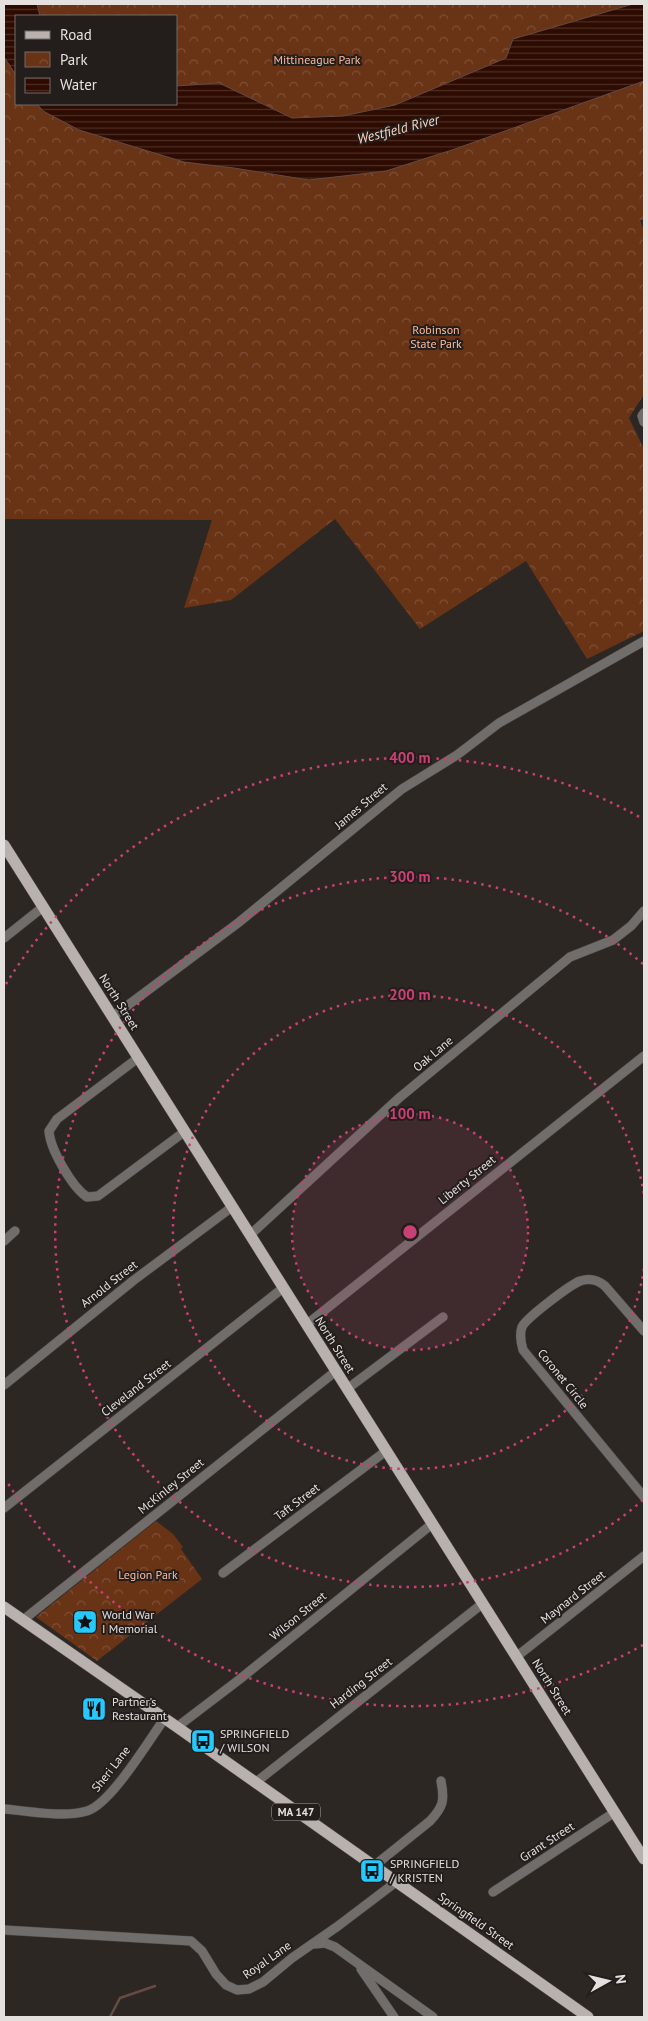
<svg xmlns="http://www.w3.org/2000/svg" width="648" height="2021" font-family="'PT Sans',sans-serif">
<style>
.park{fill:url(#park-crowns)}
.water{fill:url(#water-rules);stroke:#654b43}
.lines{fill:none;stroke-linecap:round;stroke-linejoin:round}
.stream{stroke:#654b43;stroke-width:2.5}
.minor-casing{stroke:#4a4542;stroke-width:10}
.major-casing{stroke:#4a4542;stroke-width:12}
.minor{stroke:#706d6b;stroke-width:9}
.major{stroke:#b8b1ae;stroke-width:11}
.ring{fill:none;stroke:#c94075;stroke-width:2.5;stroke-dasharray:2.5 5}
.labels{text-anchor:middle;stroke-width:4;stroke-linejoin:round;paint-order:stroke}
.shield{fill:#231d1b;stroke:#aaa6a4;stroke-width:1}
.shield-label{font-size:11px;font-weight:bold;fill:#e4e0de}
.park-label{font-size:12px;fill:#f8ba9d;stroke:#231d1b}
.street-label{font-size:12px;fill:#e4e0de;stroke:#231d1b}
.poi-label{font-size:12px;fill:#e4e0de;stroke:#231d1b;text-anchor:start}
.water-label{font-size:14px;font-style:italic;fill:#fbd1bd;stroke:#231d1b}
.centre{fill:#c94075;stroke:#231d1b;stroke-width:2.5}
.ring-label{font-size:15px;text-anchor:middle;font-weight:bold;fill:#c94075;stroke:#231d1b;stroke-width:4;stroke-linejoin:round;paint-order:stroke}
</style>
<defs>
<pattern id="park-crowns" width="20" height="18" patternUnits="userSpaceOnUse" patternTransform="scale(1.25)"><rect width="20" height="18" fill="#693316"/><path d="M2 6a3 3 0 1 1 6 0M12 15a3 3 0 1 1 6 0" fill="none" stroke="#7e5037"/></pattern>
<pattern id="water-rules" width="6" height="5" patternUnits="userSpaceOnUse" patternTransform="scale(1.25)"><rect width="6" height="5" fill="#2e0b00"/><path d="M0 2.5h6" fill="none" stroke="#4c2e25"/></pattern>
</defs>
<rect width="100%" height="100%" fill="#2d2724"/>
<path class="park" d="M37 4H633L513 39 506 58 395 105 343 116 292 118 219 83 176 86V16H40Z
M4 18 16 47V104H78L289 140 644 40V220H640L644 231V394L629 418 644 449V631L587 659 526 561 420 629 335 519 231 600 184 608 212 520 4 519Z
M156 1521 173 1534 183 1547 181 1549 202 1579 97 1661 36 1617Z"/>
<path class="water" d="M4 4H37L40 16H16V75L4 57Z
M633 4H644V81L455 149 386 171 309 180 234 168 184 162 79 130 43 111 37 104H176V86L219 83 292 118 343 116 395 105 506 58 513 39Z"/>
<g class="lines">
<path class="stream" d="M110 2017 120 1998 155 1986"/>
<defs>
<path id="minor" d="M644 413 642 416 644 422
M4 938 43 907
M112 1017 238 923 402 789 457 755 499 723 644 641
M138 1058 57 1119 49 1131C50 1149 72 1187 87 1197L98 1196 184 1132
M250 1235 399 1098 570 957 613 940 631 926 644 911
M4 1241 15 1231
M306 1325 644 1056
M644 1331 605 1286C598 1280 589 1278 580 1281 570 1285 526 1318 522 1327 519 1335 521 1343 523 1350L644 1497
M4 1385 134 1280 232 1207
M347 1389 443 1317
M4 1508 283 1288
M223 1573 386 1451
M23 1620 336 1371
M516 1657 644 1556
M177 1727 240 1679 432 1524
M255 1783 482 1604
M4 1809C30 1811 62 1818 87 1811 111 1804 149 1740 165 1718
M374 1866 430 1821C443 1807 445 1801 441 1781
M493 1892 615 1812
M4 1930 191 1941 202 1951 216 1974 226 1985 237 1990 249 1989 263 1982 292 1958 338 1926 396 1882
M315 1944 325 1943 335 1947 433 2017
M361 1969 394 2017"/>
<path id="major" d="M4 845 644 1859
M4 1607 177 1727 588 2017"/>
</defs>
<use href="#minor" class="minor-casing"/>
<use href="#major" class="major-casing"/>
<use href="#minor" class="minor"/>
<use href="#major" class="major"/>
</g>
<circle cx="410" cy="1232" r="118" fill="#c94075" fill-opacity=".12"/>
<g class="ring">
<circle cx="410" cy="1232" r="118"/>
<path d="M644 1269A237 237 0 1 1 644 1195"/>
<path d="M643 1500A355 355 0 1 1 643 964"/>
<path d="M643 1645A474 474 0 0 1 6 1480M6 984A474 474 0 0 1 643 819"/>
</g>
<defs>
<symbol id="sight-square" viewBox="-11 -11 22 22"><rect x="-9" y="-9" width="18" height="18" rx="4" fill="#25c9fe" stroke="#231d1b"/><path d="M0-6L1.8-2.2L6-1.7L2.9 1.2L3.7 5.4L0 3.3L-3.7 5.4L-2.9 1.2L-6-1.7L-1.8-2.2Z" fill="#111"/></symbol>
<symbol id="restaurant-square" viewBox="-11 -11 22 22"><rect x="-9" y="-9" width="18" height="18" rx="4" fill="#25c9fe" stroke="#231d1b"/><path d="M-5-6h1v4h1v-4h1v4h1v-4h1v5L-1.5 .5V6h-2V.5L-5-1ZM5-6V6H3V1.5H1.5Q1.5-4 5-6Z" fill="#111"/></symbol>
<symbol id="bus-square" viewBox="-11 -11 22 22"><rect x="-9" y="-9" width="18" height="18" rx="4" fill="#25c9fe" stroke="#231d1b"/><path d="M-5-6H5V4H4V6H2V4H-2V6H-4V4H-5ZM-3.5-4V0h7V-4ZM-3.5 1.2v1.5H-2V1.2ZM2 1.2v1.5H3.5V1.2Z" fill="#111"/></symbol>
</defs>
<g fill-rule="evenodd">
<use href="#sight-square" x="71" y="1608" width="28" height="28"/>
<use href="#restaurant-square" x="80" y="1695" width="28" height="28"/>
<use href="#bus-square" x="189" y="1727" width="28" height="28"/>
<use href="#bus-square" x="358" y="1857" width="28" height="28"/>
</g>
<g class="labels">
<rect class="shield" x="272" y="1803.5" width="48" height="17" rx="4"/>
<g class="shield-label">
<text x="296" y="1816">MA 147</text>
</g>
<g class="park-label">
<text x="317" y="64">Mittineague Park</text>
<text x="436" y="334">Robinson<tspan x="436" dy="14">State Park</tspan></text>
<text x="148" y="1579">Legion Park</text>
</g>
<g class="street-label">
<text transform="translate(361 806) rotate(-40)" y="4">James Street</text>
<text transform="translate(119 1002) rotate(58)" y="4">North Street</text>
<text transform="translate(433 1054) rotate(-40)" y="4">Oak Lane</text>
<text transform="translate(467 1180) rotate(-39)" y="4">Liberty Street</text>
<text transform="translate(109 1284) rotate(-38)" y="4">Arnold Street</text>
<text transform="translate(335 1345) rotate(58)" y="4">North Street</text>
<text transform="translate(563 1379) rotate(51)" y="4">Coronet Circle</text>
<text transform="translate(136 1388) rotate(-38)" y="4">Cleveland Street</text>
<text transform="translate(171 1486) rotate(-39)" y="4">McKinley Street</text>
<text transform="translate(297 1502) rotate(-37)" y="4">Taft Street</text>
<text transform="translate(573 1597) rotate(-38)" y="4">Maynard Street</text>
<text transform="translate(298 1616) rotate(-39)" y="4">Wilson Street</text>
<text transform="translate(361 1683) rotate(-38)" y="4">Harding Street</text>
<text transform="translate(552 1687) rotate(58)" y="4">North Street</text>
<text transform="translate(111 1769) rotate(-52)" y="4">Sheri Lane</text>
<text transform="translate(547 1842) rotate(-33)" y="4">Grant Street</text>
<text transform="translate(476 1921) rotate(35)" y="4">Springfield Street</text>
<text transform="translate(267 1960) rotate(-35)" y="4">Royal Lane</text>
</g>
<g class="poi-label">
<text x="102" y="1619">World War<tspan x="102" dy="14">I Memorial</tspan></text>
<text x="112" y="1706">Partner's<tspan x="112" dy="14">Restaurant</tspan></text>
<text x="220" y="1738">SPRINGFIELD<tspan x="220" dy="14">/ WILSON</tspan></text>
<text x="390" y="1868">SPRINGFIELD<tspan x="390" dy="14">/ KRISTEN</tspan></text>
</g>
<g class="water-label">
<text transform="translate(398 129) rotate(-14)" y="5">Westfield River</text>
</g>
</g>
<circle cx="410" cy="1232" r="8" class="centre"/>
<g class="ring-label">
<text x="410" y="763">400 m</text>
<text x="410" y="882">300 m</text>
<text x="410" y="1000">200 m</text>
<text x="410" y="1119">100 m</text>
</g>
<rect width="648" height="2021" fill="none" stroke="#e4e0de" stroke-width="10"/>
<rect x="15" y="15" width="162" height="90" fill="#231d1b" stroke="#706b69"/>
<rect x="25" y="31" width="25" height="8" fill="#b8b1ae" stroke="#706b69"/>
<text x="60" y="40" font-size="15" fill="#e4e0de">Road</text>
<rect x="25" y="52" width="25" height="15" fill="url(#park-crowns)" stroke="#706b69"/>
<text x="60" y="65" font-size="15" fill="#e4e0de">Park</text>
<rect x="25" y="78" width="25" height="15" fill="url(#water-rules)" stroke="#706b69"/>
<text x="60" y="90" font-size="15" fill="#e4e0de">Water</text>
<g transform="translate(608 1981) rotate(82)" stroke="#231d1b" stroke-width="4" paint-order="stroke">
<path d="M0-4L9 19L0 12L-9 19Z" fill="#e4e0de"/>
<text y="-8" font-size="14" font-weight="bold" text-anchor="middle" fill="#e4e0de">N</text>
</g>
</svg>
